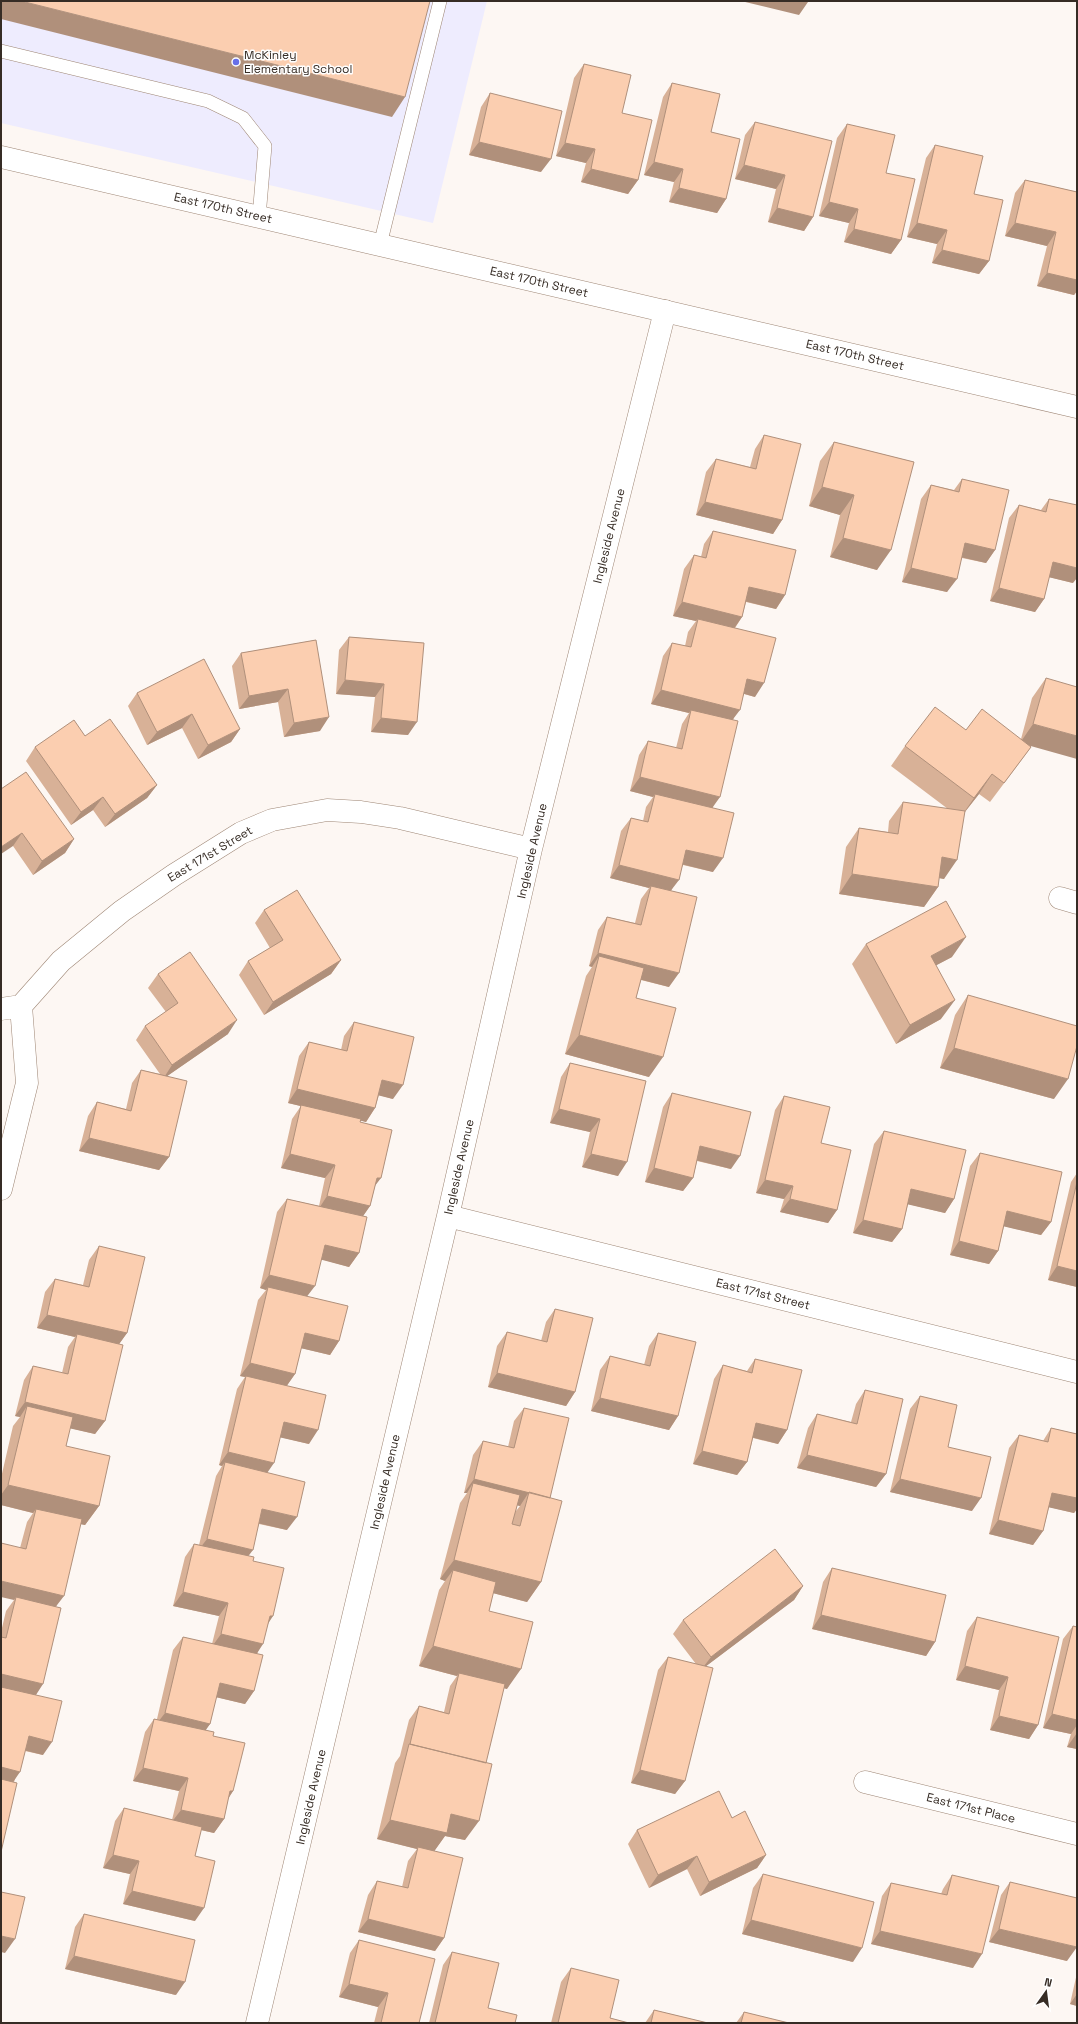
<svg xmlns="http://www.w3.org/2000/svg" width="1078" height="2024" font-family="'Space Grotesk',sans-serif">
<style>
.education{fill:#eeecfe}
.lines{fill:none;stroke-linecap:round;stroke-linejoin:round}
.service-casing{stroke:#9e8675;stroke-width:14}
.minor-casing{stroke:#9e8675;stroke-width:23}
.tertiary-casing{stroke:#9e8675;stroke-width:23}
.service{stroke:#fff;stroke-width:13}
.minor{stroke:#fff;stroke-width:22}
.tertiary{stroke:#fff;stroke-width:22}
.wall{fill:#d8b197;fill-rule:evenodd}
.shaded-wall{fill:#b0907b}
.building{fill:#fbceb0;stroke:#b0907b}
.poi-dot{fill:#676fe8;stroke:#fff;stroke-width:1.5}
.labels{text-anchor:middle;stroke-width:3;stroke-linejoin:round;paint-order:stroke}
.poi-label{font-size:12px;fill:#362c25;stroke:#fff;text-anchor:start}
.street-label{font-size:12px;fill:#362c25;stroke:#fff}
</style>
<rect width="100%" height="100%" fill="#fdf7f3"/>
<path class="education" d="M1 1H487L433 223 1 123Z"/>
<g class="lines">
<defs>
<path id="service" d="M1 51 208 101 243 118 265 146 259 217
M380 245 440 1"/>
<path id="minor" d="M1060 898 1077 903
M1 1009 21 1006 61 961 122 911 174 875 241 833 272 820 327 810 361 812 400 818 531 849
M1 1189 27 1083 21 1006
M448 1216 1077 1372
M865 1782 1077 1834
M257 2023 448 1216 531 849 665 311"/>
<path id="tertiary" d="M1 157 1077 407"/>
</defs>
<use href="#service" class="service-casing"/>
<use href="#minor" class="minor-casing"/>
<use href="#tertiary" class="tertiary-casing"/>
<use href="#service" class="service"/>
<use href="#minor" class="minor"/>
<use href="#tertiary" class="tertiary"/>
</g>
<path class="wall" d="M584 64 622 113 638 180 628 194 581 182 586 163 556 156 574 78Z
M672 83 726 199 717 213 669 202 674 182 644 175 663 97Z
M490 93 541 172 469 155 481 107Z
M755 122 813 217 804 231 768 222 776 189 735 179 745 135Z
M847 124 901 240 891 254 844 242 849 223 819 216 837 138Z
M935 145 989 261 979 274 932 263 937 244 907 237 926 158Z
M1025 180 1077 192V291L1074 295 1037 286 1047 246 1005 236 1015 193Z
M764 435 782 520 773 534 696 515 706 472 716 459 750 467 755 449Z
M834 442 914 462 877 570 830 557 840 515 809 506 820 461Z
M962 479 995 550 986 563 962 558 947 592 902 582 921 499 931 485 954 490Z
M1049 499 1073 583 1049 577 1044 599 1035 612 990 601 1009 518 1019 505 1041 510Z
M713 531 785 595 776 609 746 602 742 617 735 628 755 697 744 694 733 720 713 807V872L683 865 671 891 669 987 641 980 636 998 649 1077 565 1054 586 976 592 967 589 966 598 930 607 917 635 923 641 899 649 888 610 878 621 831 631 818 643 821 646 807 653 797 630 791 639 755 648 741 676 748 682 724 689 713 651 704 663 656 672 643 685 646 688 632 696 621 673 616 684 569 694 555 701 557 704 544Z
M349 637 424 643 408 735 371 732 375 697 336 694 339 650Z
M316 640 320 731 284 737 278 702 239 709 232 666 241 653Z
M1046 678 1031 747 1017 766 990 802 979 794 965 812 944 879 939 878 938 887 924 907 839 894 846 847 859 828 888 832 889 821 903 802 948 809 891 766 905 746 966 730 1021 739 1032 698Z
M137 693 240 729 231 742 198 759 182 728 147 745 128 706Z
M85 736 157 785 147 798 105 827 93 810 71 825 26 761 35 747Z
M1 789 74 839 65 853 33 875 13 846Z
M264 910 341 960 331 974 264 1015 239 975 248 961 270 948 255 923Z
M866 944 952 957 936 965 941 1019 896 1044 852 964Z
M158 974 228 1034 167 1076 169 1157 159 1170 79 1151 88 1116 97 1102 126 1109 132 1083 141 1070 160 1074 136 1040 145 1026 166 1012 148 988Z
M968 995 1054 1099 940 1068 955 1015Z
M354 1022 393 1099 379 1095 375 1108 366 1122 360 1120V1122L375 1186 370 1206 363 1216 359 1253 349 1267 321 1259 307 1296 339 1341 330 1355 301 1348 295 1374 287 1385 309 1444 280 1437 267 1472 287 1530 259 1524 248 1556 253 1561 268 1624 257 1654 254 1691 245 1704 216 1697 210 1724 205 1730 213 1736 233 1791 228 1799 224 1819 214 1833 201 1830 195 1856V1921L123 1904 130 1874 103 1868 115 1821 124 1808 172 1820 179 1791 133 1781 145 1732 154 1719H157L173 1650 183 1637 212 1644 219 1616 173 1606 185 1557 194 1544 199 1545 216 1476 222 1466 219 1465 237 1389 245 1377 240 1376 258 1300 266 1290 260 1288 277 1212 287 1199 319 1206 325 1178 281 1168 292 1119 301 1106 288 1103 299 1056 309 1042 341 1050 344 1036Z
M570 1063 646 1081 618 1176 582 1167 590 1132 550 1123 561 1077Z
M672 1093 731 1169 697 1161 693 1178 683 1191 645 1182 663 1107Z
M784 1096 821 1143 837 1210 828 1223 780 1212 784 1199 756 1193 775 1110Z
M884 1131 954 1199 945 1213 908 1204 902 1229 892 1242 853 1233 874 1144Z
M980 1153 1051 1222 1041 1235 1004 1226 998 1251 989 1264 950 1255 970 1166Z
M1077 1173V1287L1048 1280 1071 1182Z
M99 1246 127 1333 119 1344 105 1421 95 1434 70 1428 66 1446 99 1506 85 1525 80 1524 56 1607 36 1695 43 1755 25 1751 14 1782 1 1852V1632L6 1611 14 1600 20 1548 27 1522 33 1513 1 1505V1478L13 1426 20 1417 15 1416 24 1380 33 1366 62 1373 68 1347 75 1337 37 1328 45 1292 55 1279 83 1285 89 1260Z
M555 1309 575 1392 566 1406 488 1387 497 1346 507 1332 541 1341 546 1322Z
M658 1333 678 1416 669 1430 591 1411 600 1370 610 1356 644 1365 649 1346Z
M755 1359 787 1430 778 1444 753 1438 747 1462 737 1475 693 1464 714 1379 723 1365 747 1371Z
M865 1390 886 1474 876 1487 797 1468 808 1428 817 1414 851 1422 856 1404Z
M920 1396 948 1447 972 1511 890 1492 910 1409Z
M524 1408 550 1498 541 1582 527 1602 493 1593 489 1611 507 1689 504 1688 465 1840 445 1836 434 1851 444 1938 435 1951 358 1932 368 1895 377 1881 402 1887 408 1861 417 1849 377 1839 395 1763 400 1756 409 1720 419 1706 444 1712 450 1686 457 1676 419 1666 439 1590 445 1581 440 1579 460 1503 467 1493H464L473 1455 483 1441 508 1447 514 1421ZM517 1505 520 1506 516 1511Z
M1051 1428 1077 1434V1509L1074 1513 1049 1507 1043 1531 1033 1545 989 1534 1009 1448 1019 1435 1043 1441Z
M832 1568 935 1642 926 1656 812 1629 823 1582Z
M803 1586 794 1600 706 1666 685 1781 675 1794 631 1783 658 1670 668 1657 696 1664 673 1634 683 1620Z
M977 1617 1038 1725 1029 1739 990 1730 999 1690 956 1680 967 1631Z
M1073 1626 1077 1627V1749L1067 1747 1071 1734 1043 1728 1063 1639Z
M732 1818 766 1855 757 1868 700 1896 687 1869 649 1888 628 1844 637 1830Z
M763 1874 853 1962 742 1934 753 1888Z
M952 1875 973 1968 871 1944 882 1896 891 1883 941 1894 943 1889Z
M1010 1882 1067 1961 989 1942 1001 1895Z
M84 1914 176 1995 65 1969 75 1927Z
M359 1940 419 2023H374L378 2007 339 1997 350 1953Z
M452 1952 488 2008 515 2023H429L443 1965Z
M571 1968 610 2018 629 2023H551L561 1982Z
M1077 1973V2006L1070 2004Z
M654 2010 708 2023H645Z
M744 2012 789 2023H736Z"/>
<path class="shaded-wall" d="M1 1H21L405 97 392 117 1 19Z
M741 1H805L808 2 799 15Z
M479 142 551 159 541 172 469 155Z
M565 143 595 149 586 163 556 156Z
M654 162 683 169 674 182 644 175Z
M744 165 785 175 776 189 735 179Z
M591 169 638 180 628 194 581 182Z
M679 188 726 199 717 213 669 202Z
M829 202 858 209 849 223 819 216Z
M777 208 813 217 804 231 768 222Z
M917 223 947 230 937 244 907 237Z
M1015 223 1056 232 1047 246 1005 236Z
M854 229 901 240 891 254 844 242Z
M942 250 989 261 979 274 932 263Z
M1047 273 1077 280V291L1074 295 1037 286Z
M822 487 854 495 840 515 809 506Z
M705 502 782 520 773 534 696 515Z
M843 538 891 550 877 570 830 557Z
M965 543 995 550 986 563 956 556Z
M1053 562 1077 568V578L1073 583 1044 576Z
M911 568 957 579 947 592 902 582Z
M749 587 785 595 776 609 740 600Z
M999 588 1044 599 1035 612 990 601Z
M682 602 742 617 733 630 698 619 696 621 673 616Z
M747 679 764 683 755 697 738 692Z
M345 680 384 684 375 697 336 694Z
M288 689 278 702 239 709 249 696Z
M661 690 740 710 730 723 691 710 689 713 651 704Z
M192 714 182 728 147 745 157 732Z
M329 717 320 731 284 737 294 723Z
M381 718 417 722 408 735 371 732Z
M1033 724 1077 736V759L1020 743Z
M240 729 231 742 198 759 208 745Z
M992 774 979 794 960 818 974 798Z
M640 777 720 797 710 811 655 794 653 797 630 791Z
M157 785 147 798 105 827 115 814Z
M103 797 93 810 71 825 81 812Z
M22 833 13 846 1 854V847Z
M74 839 65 853 33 875 42 861Z
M686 850 723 858 713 872 677 863Z
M942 857 957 860 944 879 929 876Z
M619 865 679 880 669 893 651 886 649 888 610 878Z
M852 874 938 887 924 907 839 894Z
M966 937 952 957 918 975 931 956Z
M598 953 679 973 669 987 596 968 599 956 592 967 589 966Z
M341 960 331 974 264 1015 273 1002Z
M955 1000 941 1019 896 1044 910 1025Z
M237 1020 228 1034 163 1079 172 1065Z
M579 1035 663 1057 649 1077 565 1054Z
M954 1048 1068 1079 1054 1099 940 1068Z
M382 1080 403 1085 393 1099 373 1094Z
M297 1089 375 1108 366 1122 288 1103Z
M559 1109 600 1119 590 1132 550 1123Z
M89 1138 169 1157 159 1170 79 1151Z
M700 1146 740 1156 731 1169 691 1159Z
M290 1154 335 1165 325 1178 281 1168Z
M591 1154 627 1162 618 1176 582 1167Z
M654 1168 693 1178 683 1191 645 1182Z
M377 1178H381L371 1191Z
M765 1180 793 1186 784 1199 756 1193Z
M911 1189 954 1199 945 1213 902 1203Z
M327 1196 370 1206 361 1219 318 1210Z
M790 1199 837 1210 828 1223 780 1212Z
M1007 1211 1051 1222 1041 1235 998 1225Z
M863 1220 902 1229 892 1242 853 1233Z
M959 1241 998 1251 989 1264 950 1255Z
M325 1245 359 1253 349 1267 315 1258Z
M1057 1266 1077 1271V1287L1048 1280Z
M269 1275 315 1286 305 1299 268 1287 266 1290 260 1288Z
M47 1315 127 1333 117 1347 77 1334 75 1337 37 1328Z
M305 1333 339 1341 330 1355 296 1347Z
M250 1363 295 1374 286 1387 246 1376 245 1377 240 1376Z
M497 1373 575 1392 566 1406 488 1387Z
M600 1398 678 1416 669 1430 591 1411Z
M25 1402 105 1421 95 1434 24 1418 27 1406 20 1417 15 1416Z
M284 1422 318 1430 309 1444 274 1436Z
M756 1423 787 1430 778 1444 747 1436Z
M702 1451 747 1462 737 1475 693 1464Z
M228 1452 274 1463 265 1476 225 1462 222 1466 219 1465Z
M807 1455 886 1474 876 1487 797 1468Z
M474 1479 529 1492 520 1506 471 1494 473 1483 467 1493H464Z
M900 1479 981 1498 972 1511 890 1492Z
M8 1485 99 1506 85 1525 35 1514 36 1509 33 1513 1 1505V1495Z
M1052 1493 1077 1498V1509L1074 1513 1043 1506Z
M262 1509 297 1517 287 1530 253 1522Z
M998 1520 1043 1531 1033 1545 989 1534Z
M207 1539 253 1550 243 1563 197 1552Z
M454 1560 541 1582 527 1602 450 1582 453 1570 445 1581 440 1579Z
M1 1581 64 1596 54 1609 16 1597 14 1600 1 1597Z
M803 1586 794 1600 701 1670 711 1657Z
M183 1592 228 1603 219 1616 173 1606Z
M821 1615 935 1642 926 1656 812 1629Z
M270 1616H273L264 1630Z
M221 1634 263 1644 254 1658 211 1648Z
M433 1646 521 1669 507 1689 459 1676V1673L457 1676 419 1666Z
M965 1666 1008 1677 999 1690 956 1680Z
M1 1674 43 1684 34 1698 1 1690Z
M220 1683 254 1691 245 1704 211 1696Z
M165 1713 210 1724 201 1737 155 1726Z
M1052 1714 1077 1720V1725L1071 1734 1043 1728Z
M999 1716 1038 1725 1029 1739 990 1730Z
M1077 1733V1749L1067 1747Z
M29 1736 52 1742 43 1755 19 1749Z
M1 1767 20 1772 11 1785 1 1783Z
M143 1768 188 1778 179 1791 133 1781Z
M640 1770 685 1781 675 1794 631 1783Z
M230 1791H233L224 1805Z
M181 1810 224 1819 214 1833 171 1823Z
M451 1814 479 1821 465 1840 445 1836 433 1853 418 1847 417 1849 377 1839 390 1820Z
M113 1855 139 1861 130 1874 103 1868Z
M766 1855 757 1868 700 1896 709 1882Z
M697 1856 687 1869 649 1888 658 1875Z
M132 1891 204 1908 195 1921 123 1904Z
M368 1919 444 1938 435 1951 358 1932Z
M751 1920 862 1948 853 1962 742 1934Z
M999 1929 1077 1947 1067 1961 989 1942Z
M880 1931 982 1954 973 1968 871 1944Z
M1 1936 15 1939 5 1953 1 1952Z
M74 1956 185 1982 176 1995 65 1969Z
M349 1984 388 1993 378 2007 339 1997Z
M1077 1994V2006L1070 2004Z"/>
<path class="building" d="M21 1H430L405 97Z
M584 64 631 75 622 113 652 120 638 180 591 169 595 149 565 143Z
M672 83 720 94 711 132 740 139 726 199 679 188 683 169 654 162Z
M490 93 562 111 551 159 479 142Z
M755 122 832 141 813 217 777 208 785 175 744 165Z
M847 124 895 135 886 173 915 179 901 240 854 229 858 209 829 202Z
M935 145 983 156 974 194 1003 200 989 261 942 250 947 230 917 223Z
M1025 180 1077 192V280L1047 273 1056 232 1015 223Z
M764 435 801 444 782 520 705 502 716 459 756 469Z
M834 442 914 462 891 550 843 538 854 495 822 487Z
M962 479 1009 490 995 550 965 543 957 579 911 568 931 485 959 492Z
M1049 499 1077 505V568L1053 562 1044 599 999 588 1019 505 1046 512Z
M713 531 796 550 785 595 749 587 742 617 682 602 694 555 706 558Z
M698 619 776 638 764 683 747 679 740 710 661 690 672 643 691 647Z
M349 637 424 643 417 722 381 718 384 684 345 680Z
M316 640 329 717 294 723 288 689 249 696 241 653Z
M204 659 240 729 208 745 192 714 157 732 137 693Z
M1046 678 1077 687V736L1033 724Z
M935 707 966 730 982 709 1031 747 1004 783 992 774 974 798 905 746Z
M691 710 738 721 720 797 640 777 648 741 682 749Z
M110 719 157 785 115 814 103 797 81 812 35 747 74 720 85 736Z
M26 772 74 839 42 861 22 833 1 847V789Z
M655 794 734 813 723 858 686 850 679 880 619 865 631 818 648 822Z
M903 802 965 811 957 860 942 857 938 887 852 874 859 828 898 834Z
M651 886 697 897 679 973 598 953 607 917 641 925Z
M297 890 341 960 273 1002 248 961 283 940 264 910Z
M946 901 966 937 931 956 955 1000 910 1025 866 944Z
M190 952 237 1020 172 1065 145 1026 178 1003 158 974Z
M599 956 644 968 636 998 676 1008 663 1057 579 1035Z
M968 995 1077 1026V1046L1068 1079 954 1048Z
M354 1022 414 1037 403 1085 382 1080 375 1108 297 1089 309 1042 347 1051Z
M570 1063 646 1081 627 1162 591 1154 600 1119 559 1109Z
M141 1070 187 1081 169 1157 89 1138 97 1102 131 1111Z
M672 1093 751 1112 740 1156 700 1146 693 1178 654 1168Z
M784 1096 830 1107 821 1143 851 1150 837 1210 790 1199 793 1186 765 1180Z
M301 1105 361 1119 360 1122 392 1130 381 1178H377L370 1206 327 1196 335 1165 290 1154Z
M884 1131 966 1150 954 1199 911 1189 902 1229 863 1220Z
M980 1153 1062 1172 1051 1222 1007 1211 998 1251 959 1241Z
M1077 1182V1271L1057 1266Z
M287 1199 367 1217 359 1253 325 1245 315 1286 269 1275Z
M99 1246 145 1257 127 1333 47 1315 55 1279 89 1287Z
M268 1287 348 1306 339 1341 305 1333 295 1374 250 1363Z
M555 1309 593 1318 575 1392 497 1373 507 1332 547 1342Z
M658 1333 696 1342 678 1416 600 1398 610 1356 650 1366Z
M77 1334 123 1345 105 1421 25 1402 33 1366 68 1374Z
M755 1359 802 1370 787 1430 756 1423 747 1462 702 1451 723 1365 752 1373Z
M246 1376 326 1395 318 1430 284 1422 274 1463 228 1452Z
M865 1390 903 1399 886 1474 807 1455 817 1414 857 1424Z
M920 1396 957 1405 948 1447 991 1457 981 1498 900 1479Z
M27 1406 73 1417 66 1446 110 1456 99 1506 8 1485Z
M524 1408 569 1418 550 1498 474 1479 483 1441 514 1448Z
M1051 1428 1077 1434V1498L1052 1493 1043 1531 998 1520 1019 1435 1048 1442Z
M225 1462 305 1482 297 1517 262 1509 253 1550 207 1539Z
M473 1483 520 1495 512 1524 520 1526 529 1492 562 1501 541 1582 454 1560Z
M36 1509 82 1519 64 1596 1 1581V1543L26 1549Z
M194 1544 254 1557 253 1561 284 1568 273 1616H270L263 1644 221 1634 228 1603 183 1592Z
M775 1549 803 1586 711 1657 683 1620Z
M832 1568 946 1595 935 1642 821 1615Z
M453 1570 496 1582 489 1611 533 1622 521 1669 433 1646Z
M16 1597 61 1608 43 1684 1 1674V1637L6 1638Z
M977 1617 1059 1637 1038 1725 999 1716 1008 1677 965 1666Z
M1073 1626 1077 1627V1720L1052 1714Z
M183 1637 263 1655 254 1691 220 1683 210 1724 165 1713Z
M668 1657 713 1668 685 1781 640 1770Z
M459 1673 505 1684 486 1763 410 1744 419 1706 449 1714Z
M1 1687 62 1701 52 1742 29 1736 20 1772 1 1767Z
M154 1719 214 1732 213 1736 245 1743 233 1791H230L224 1819 181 1810 188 1778 143 1768Z
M409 1744 492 1764 479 1821 451 1814 447 1833 390 1820Z
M1 1779 17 1783 1 1852Z
M719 1791 732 1818 745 1811 766 1855 709 1882 697 1856 658 1875 637 1830Z
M124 1808 202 1827 195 1856 215 1861 204 1908 132 1891 139 1861 113 1855Z
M418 1847 463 1858 444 1938 368 1919 377 1881 408 1888Z
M763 1874 874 1902 862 1948 751 1920Z
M952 1875 999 1886 982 1954 880 1931 891 1883 947 1895Z
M1010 1882 1077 1898V1947L999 1929Z
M1 1892 25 1897 15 1939 1 1936Z
M84 1914 195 1940 185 1982 74 1956Z
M359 1940 435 1959 419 2023H381L388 1993 349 1984Z
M452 1952 499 1963 488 2008 517 2015 515 2023H435Z
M571 1968 619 1980 610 2018 629 2023H558Z
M654 2010 708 2023H651Z
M744 2012 789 2023H741Z"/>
<circle class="poi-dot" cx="236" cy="62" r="4"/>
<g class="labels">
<g class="poi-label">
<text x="244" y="59">McKinley<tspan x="244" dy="14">Elementary School</tspan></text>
</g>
<g class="street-label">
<text transform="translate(223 208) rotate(13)" y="4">East 170th Street</text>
<text transform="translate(539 282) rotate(13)" y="4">East 170th Street</text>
<text transform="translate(855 355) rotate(13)" y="4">East 170th Street</text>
<text transform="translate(609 536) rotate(-76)" y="4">Ingleside Avenue</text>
<text transform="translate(532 851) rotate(-77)" y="4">Ingleside Avenue</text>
<text transform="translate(210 854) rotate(-31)" y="4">East 171st Street</text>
<text transform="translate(459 1167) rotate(-77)" y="4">Ingleside Avenue</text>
<text transform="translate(763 1294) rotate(14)" y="4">East 171st Street</text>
<text transform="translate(385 1482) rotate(-77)" y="4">Ingleside Avenue</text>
<text transform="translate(311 1797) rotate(-77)" y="4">Ingleside Avenue</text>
<text transform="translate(971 1808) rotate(14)" y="4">East 171st Place</text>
</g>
</g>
<rect width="1078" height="2024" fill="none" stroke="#362c25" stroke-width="4"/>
<g transform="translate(1046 1992) rotate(14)" stroke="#ffffff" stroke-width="3" paint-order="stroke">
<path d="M0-3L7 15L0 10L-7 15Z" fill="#362c25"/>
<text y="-6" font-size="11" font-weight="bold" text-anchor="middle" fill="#362c25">N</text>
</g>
</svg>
